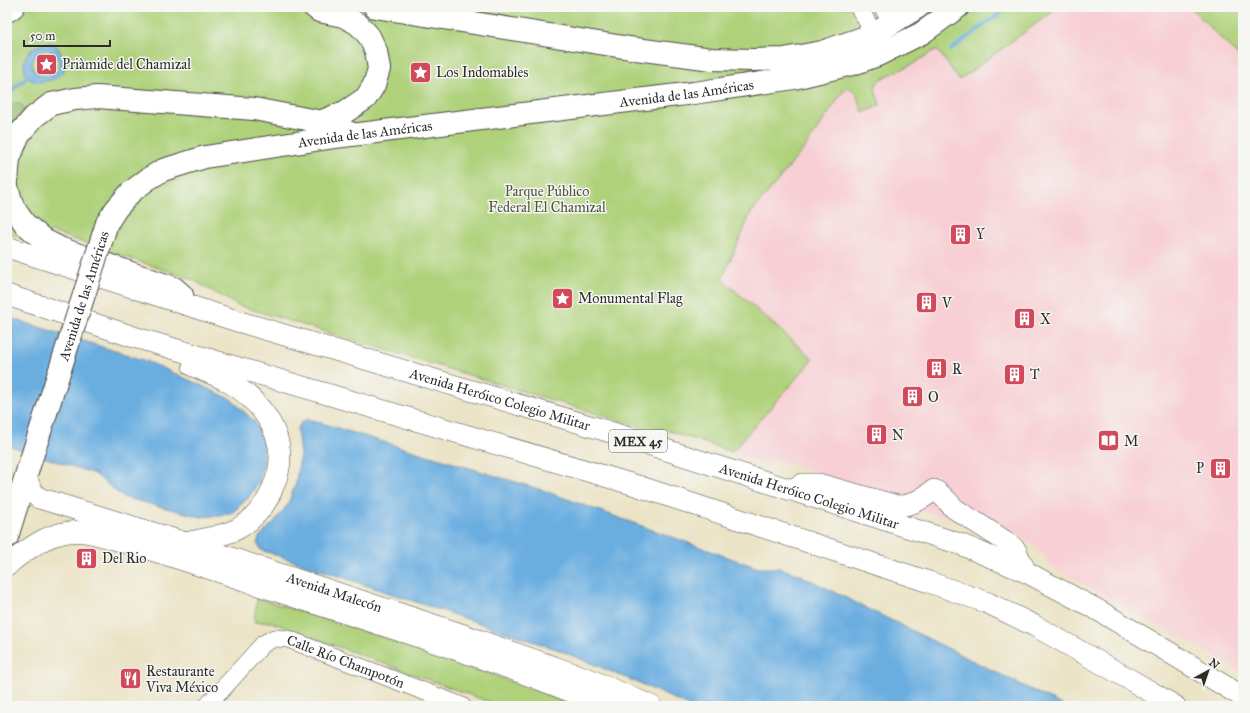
<svg xmlns="http://www.w3.org/2000/svg" width="1250" height="713" font-family="'IM FELL Great Primer',serif">
<style>
.built{fill:#f7cfd4}
.green{fill:#aed179;stroke:#6c7e52}
.forest{fill:#8ab369;stroke:#5a6f4a}
.water{fill:#6baee0;stroke:#4b6c86;fill-rule:evenodd}
.lines{fill:none;stroke-linecap:round;stroke-linejoin:round}
.stream{stroke:#6baee0;stroke-width:3.5}
.minor-casing{stroke:#484742;stroke-width:18}
.major-casing{stroke:#484742;stroke-width:22}
.highway-casing{stroke:#484742;stroke-width:24}
.minor{stroke:#fff;stroke-width:17}
.major{stroke:#fff;stroke-width:21}
.highway{stroke:#fff;stroke-width:22}
.highway-bridge-casing{stroke:#484742;stroke-width:24;stroke-linecap:butt}
.highway-bridge{stroke:#fff;stroke-width:22}
.labels{text-anchor:middle;stroke-width:3;stroke-linejoin:round;paint-order:stroke}
.shield{fill:#f6f6f2;stroke:#686867;stroke-width:1}
.shield-label{font-size:13px;font-weight:bold;fill:#2b2b2b}
.poi-label{font-size:14px;fill:#2b2b2b;stroke:#f6f6f2;text-anchor:start}
.street-label{font-size:14px;fill:#2b2b2b;stroke:#f6f6f2}
.park-label{font-size:14px;fill:#4c543e;stroke:#f6f6f2}
</style>
<rect width="100%" height="100%" fill="#f6f6f2"/>
<filter id="ink" filterUnits="userSpaceOnUse"><feTurbulence type="fractalNoise" baseFrequency=".025" numOctaves="2"/><feDisplacementMap in="SourceGraphic" scale="8" xChannelSelector="R" yChannelSelector="G"/><feConvolveMatrix kernelMatrix="1 2 1 2 8 2 1 2 1" color-interpolation-filters="sRGB"/></filter>
<filter id="wash" filterUnits="userSpaceOnUse"><feTurbulence type="fractalNoise" baseFrequency=".012" numOctaves="4" result="noise"/><feDisplacementMap in="SourceGraphic" scale="16" xChannelSelector="R" yChannelSelector="G"/><feGaussianBlur stdDeviation="0.9" result="paint"/><feColorMatrix in="noise" values="0 0 0 0 0 0 0 0 0 0 0 0 0 0 0 0 0 1.4 0 .05"/><feComposite in="paint" operator="in"/></filter>
<g filter="url(#wash)">
<rect width="100%" height="100%" fill="#ebe3c5"/>
<path class="built" d="M1059 7H1243V674L1223 661 1052 567 1047 562 1044 555 1029 542 972 508 961 520 917 510 900 500 772 458 767 465 732 452 813 359 722 279 751 213 806 146 844 89H851L856 93 864 113 877 83 882 79 913 64 937 49 959 80Z"/>
<path class="green" d="M7 7H1059L959 80 937 49 913 64 881 79 877 83 875 89 880 105 863 113 856 93 851 89 844 90 806 146 751 213 722 279 813 359 732 452 663 429 651 430 237 305 191 279 52 232 29 240 7 233Z
M1190 7H1243V58L1241 59Z
M257 598C364 631 471 664 574 706H500L271 622H254Z"/>
<path class="forest" d="M12 103H19L25 108 24 113 7 134V107Z"/>
<path class="water" d="M46 43C46 43 51 43 52 43 59 45 67 63 64 70 61 79 42 84 34 81 32 81 30 79 28 78L7 96V93L27 77C19 60 28 47 46 43ZM47 49C54 52 62 60 59 68 55 77 40 78 35 72 27 61 37 52 47 49Z
M7 317 147 361 231 399 254 421 263 441 264 460 259 482 248 498 231 514 201 517 123 497 95 474 7 445Z
M308 419 542 490 758 568H779L798 574 1064 706H689L641 684 559 650 261 550 257 543 260 536 275 521 288 504 296 483 300 456 297 429 301 423Z"/>
<g class="lines">
<path class="stream" d="M951 50 1008 7
M7 93 27 76"/>
</g>
</g>
<g filter="url(#ink)">
<g class="lines">
<defs>
<g id="minor">
<path d="M858 7 865 18 874 34"/>
<path d="M882 7 892 23"/>
<path id="s1" d="M207 706 263 644 274 638 288 639 462 706"/>
</g>
<g id="major">
<path id="s2" d="M7 247 237 321 607 431 960 544 1026 572 1096 609 1167 651 1243 697"/>
<path d="M7 295 134 337 638 486 929 582 988 603 1035 626 1129 679 1175 706"/>
<path id="s3" d="M26 476C29 485 31 492 39 498L186 543 461 634 591 680 651 706"/>
<path d="M790 490 803 484H819L898 506C912 506 923 498 934 490 943 494 948 503 955 509L1005 541 1015 549 1026 572"/>
<path d="M186 543C201 539 218 537 233 531 251 523 267 505 273 487 277 478 280 467 280 458 280 425 254 396 227 381 216 375 204 371 193 366"/>
<path d="M7 566 11 562C33 545 55 528 85 532 101 534 118 541 134 545 175 557 217 571 258 585 375 623 493 658 606 706"/>
</g>
<g id="highway">
<path d="M314 7 319 11 343 16 358 24 369 36 376 51 379 69 374 85 366 98 345 112 315 124"/>
<path d="M375 7 636 49 712 59 753 60 784 59 822 52 874 34 918 7"/>
<path d="M7 11 13 7"/>
<path d="M7 182 9 159 19 134 34 117 51 104 75 99 97 97 254 109 322 122 353 134"/>
<path d="M7 187 13 207 25 224 44 240 62 249 174 288 182 295 184 303"/>
<path id="s4" d="M107 223 116 209 131 192 148 179 163 170 205 157 335 137 694 93 794 78 856 63 878 55 922 33 958 7"/>
<path d="M7 537 28 469"/>
</g>
</defs>
<use href="#minor" class="minor-casing"/>
<use href="#major" class="major-casing"/>
<use href="#highway" class="highway-casing"/>
<use href="#minor" class="minor"/>
<use href="#major" class="major"/>
<use href="#highway" class="highway"/>
<defs>
<g id="highway-bridge">
<path id="s5" d="M28 469 107 223"/>
</g>
</defs>
<use href="#highway-bridge" class="highway-bridge-casing"/>
<use href="#highway-bridge" class="highway-bridge"/>
</g>
</g>
<defs>
<symbol id="sight-square" viewBox="-11 -11 22 22"><rect x="-9" y="-9" width="18" height="18" rx="4" fill="#d1495b" stroke="#f6f6f2"/><path d="M0-6L1.8-2.2L6-1.7L2.9 1.2L3.7 5.4L0 3.3L-3.7 5.4L-2.9 1.2L-6-1.7L-1.8-2.2Z" fill="#fff"/></symbol>
<symbol id="building-square" viewBox="-11 -11 22 22"><rect x="-9" y="-9" width="18" height="18" rx="4" fill="#d1495b" stroke="#f6f6f2"/><path d="M-4-6H4V6H1V3H-1V6H-4ZM-2.5-4.3h1.7v1.8h-1.7ZM.8-4.3h1.7v1.8H.8ZM-2.5-1h1.7V.8h-1.7ZM.8-1h1.7V.8H.8Z" fill="#fff"/></symbol>
<symbol id="library-square" viewBox="-11 -11 22 22"><rect x="-9" y="-9" width="18" height="18" rx="4" fill="#d1495b" stroke="#f6f6f2"/><path d="M-6-4Q-3-5.5-.7-3.5V5Q-3 3-6 4ZM6-4Q3-5.5 .7-3.5V5Q3 3 6 4Z" fill="#fff"/></symbol>
<symbol id="restaurant-square" viewBox="-11 -11 22 22"><rect x="-9" y="-9" width="18" height="18" rx="4" fill="#d1495b" stroke="#f6f6f2"/><path d="M-5-6h1v4h1v-4h1v4h1v-4h1v5L-1.5 .5V6h-2V.5L-5-1ZM5-6V6H3V1.5H1.5Q1.5-4 5-6Z" fill="#fff"/></symbol>
</defs>
<g fill-rule="evenodd">
<use href="#sight-square" x="34" y="52" width="25" height="25"/>
<use href="#sight-square" x="408" y="60" width="25" height="25"/>
<use href="#building-square" x="948" y="222" width="25" height="25"/>
<use href="#sight-square" x="550" y="286" width="25" height="25"/>
<use href="#building-square" x="914" y="290" width="25" height="25"/>
<use href="#building-square" x="1012" y="306" width="25" height="25"/>
<use href="#building-square" x="924" y="356" width="25" height="25"/>
<use href="#building-square" x="1002" y="362" width="25" height="25"/>
<use href="#building-square" x="900" y="384" width="25" height="25"/>
<use href="#building-square" x="864" y="422" width="25" height="25"/>
<use href="#library-square" x="1096" y="428" width="25" height="25"/>
<use href="#building-square" x="1208" y="456" width="25" height="25"/>
<use href="#building-square" x="74" y="546" width="25" height="25"/>
<use href="#restaurant-square" x="118" y="666" width="25" height="25"/>
</g>
<g class="labels">
<rect class="shield" x="609" y="430" width="58" height="22" rx="3"/>
<g class="shield-label">
<text x="638" y="446">MEX 45</text>
</g>
<g class="poi-label">
<text x="62" y="69">Priàmide del Chamizal</text>
<text x="436" y="77">Los Indomables</text>
<text x="976" y="239">Y</text>
<text x="578" y="303">Monumental Flag</text>
<text x="942" y="308">V</text>
<text x="1040" y="324">X</text>
<text x="952" y="374">R</text>
<text x="1030" y="379">T</text>
<text x="928" y="402">O</text>
<text x="892" y="440">N</text>
<text x="1124" y="446">M</text>
<text x="1204" y="473" text-anchor="end">P</text>
<text x="102" y="563">Del Rio</text>
<text x="146" y="676">Restaurante<tspan x="146" dy="16">Viva México</tspan></text>
</g>
<g class="street-label">
<text dy="5" stroke="none"><textPath href="#s4" startOffset="608">Avenida de las Américas</textPath></text>
<text dy="5" stroke="none"><textPath href="#s4" startOffset="284">Avenida de las Américas</textPath></text>
<text dy="5" stroke="none"><textPath href="#s5" startOffset="182">Avenida de las Américas</textPath></text>
<text dy="5" stroke="none"><textPath href="#s2" startOffset="516">Avenida Heróico Colegio Militar</textPath></text>
<text dy="5" stroke="none"><textPath href="#s2" startOffset="840">Avenida Heróico Colegio Militar</textPath></text>
<text dy="5" stroke="none"><textPath href="#s3" startOffset="336">Avenida Malecón</textPath></text>
<text dy="5" stroke="none"><textPath href="#s1" startOffset="172">Calle Río Champotón</textPath></text>
</g>
<g class="park-label">
<text x="547" y="196">Parque Público<tspan x="547" dy="16">Federal El Chamizal</tspan></text>
</g>
</g>
<rect width="1250" height="713" fill="none" stroke="#f6f6f2" stroke-width="24"/>
<g transform="translate(1208 671) rotate(40)" stroke="#f6f6f2" stroke-width="3" paint-order="stroke">
<path d="M0-3L7 15L0 10L-7 15Z" fill="#2b2b2b"/>
<text y="-6" font-size="11" font-weight="bold" text-anchor="middle" fill="#2b2b2b">N</text>
</g>
<path d="M24 40v6h86v-6" fill="none" stroke="#2b2b2b" stroke-width="2"/>
<text x="30" y="40" font-size="12" fill="#2b2b2b" stroke="#f6f6f2" stroke-width="3" paint-order="stroke">50 m</text>
</svg>
